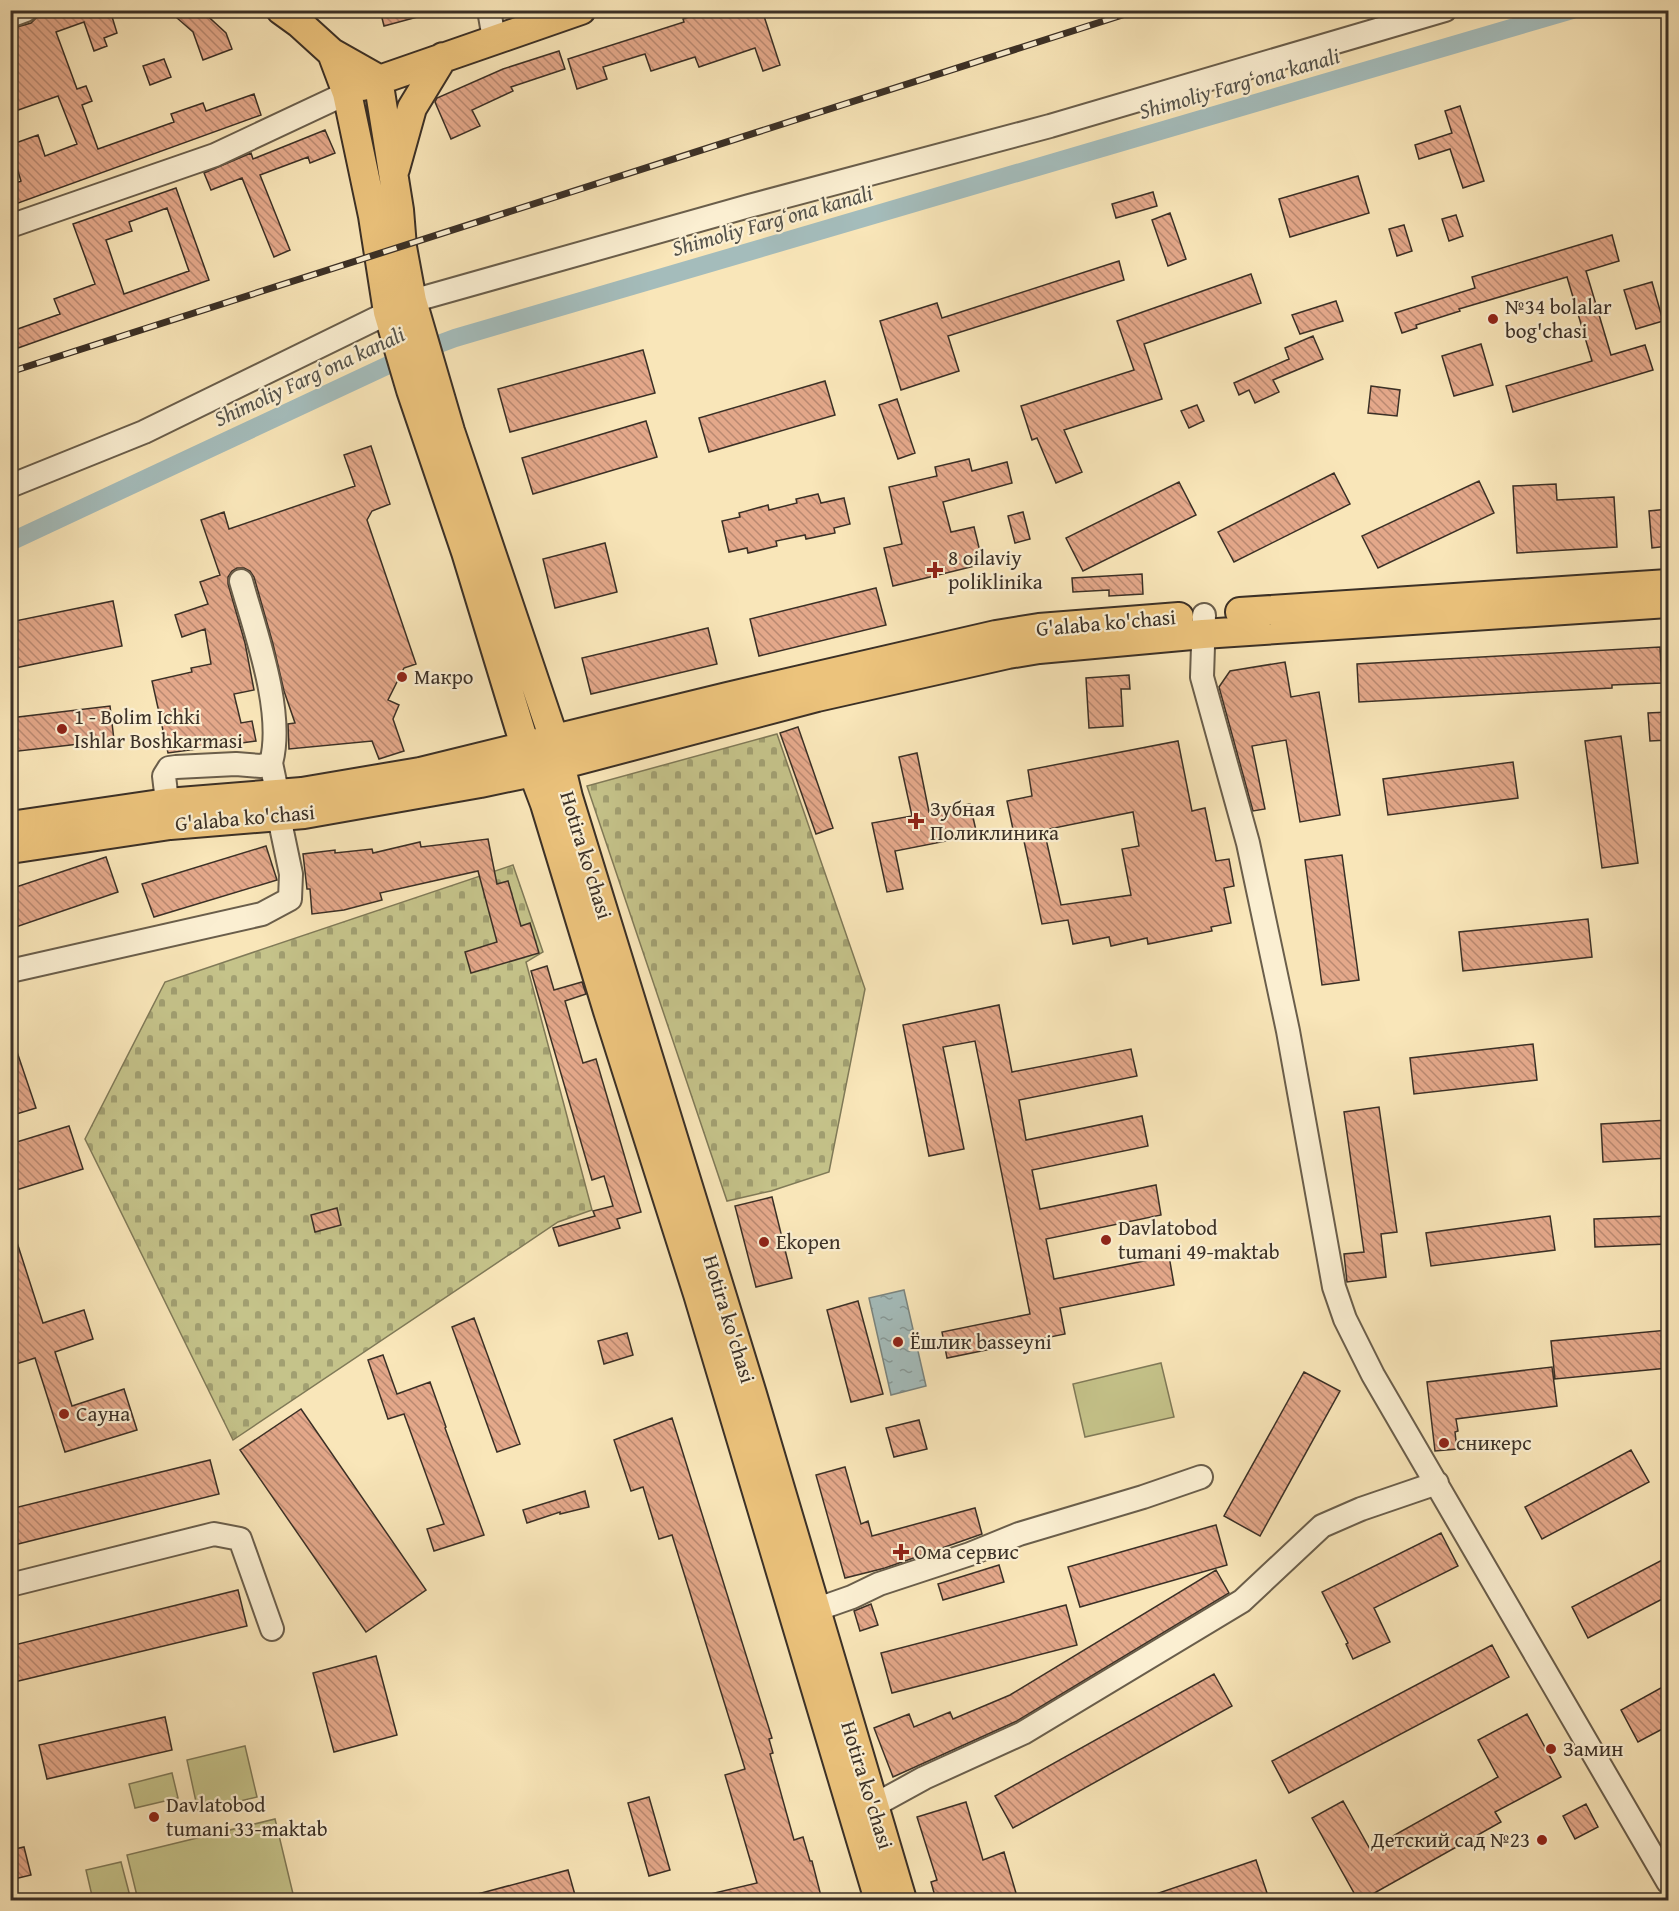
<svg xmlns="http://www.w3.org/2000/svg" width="1679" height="1911" font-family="'Gentium Book Plus',serif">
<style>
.cemetery{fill:url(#cemetery-stones);stroke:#807a58;stroke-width:1.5}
.pitch{fill:#c5c38a;stroke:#807a58;stroke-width:1.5}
.water{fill:url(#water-ripples);stroke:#7a847f;stroke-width:1.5}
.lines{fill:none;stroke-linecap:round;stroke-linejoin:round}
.canal{stroke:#a4bcbb;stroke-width:18}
.building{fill:url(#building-back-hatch);stroke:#3b3026;stroke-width:1.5;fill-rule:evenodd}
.minor-casing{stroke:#6a5e4b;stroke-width:26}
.major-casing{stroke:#3b3026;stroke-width:32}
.minor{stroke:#fbefd2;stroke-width:22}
.major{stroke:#ecc37c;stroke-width:28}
.rail-casing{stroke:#3b3026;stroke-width:7}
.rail{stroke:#fbefd2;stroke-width:4.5;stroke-dasharray:14;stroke-linecap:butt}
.poi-dot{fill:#8f2418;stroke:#fbefd2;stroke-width:2}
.labels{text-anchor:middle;stroke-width:4.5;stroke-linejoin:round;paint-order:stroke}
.poi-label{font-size:21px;fill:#3b3026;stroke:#fbefd2;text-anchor:start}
.street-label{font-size:21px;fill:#3b3026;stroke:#fbefd2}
.water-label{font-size:22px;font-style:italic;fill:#55534b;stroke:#fbefd2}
</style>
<defs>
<pattern id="cemetery-stones" width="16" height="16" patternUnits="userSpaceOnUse" patternTransform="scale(1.5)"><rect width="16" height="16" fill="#c5c38a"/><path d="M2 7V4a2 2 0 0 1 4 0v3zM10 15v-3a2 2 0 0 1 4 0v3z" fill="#a19f71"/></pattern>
<pattern id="water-ripples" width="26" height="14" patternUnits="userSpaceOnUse" patternTransform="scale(1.5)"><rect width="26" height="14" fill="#a4bcbb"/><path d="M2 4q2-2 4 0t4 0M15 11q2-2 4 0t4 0" fill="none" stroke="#879998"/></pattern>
<pattern id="building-back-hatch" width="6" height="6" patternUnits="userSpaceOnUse" patternTransform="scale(1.5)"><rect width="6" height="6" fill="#e4a88a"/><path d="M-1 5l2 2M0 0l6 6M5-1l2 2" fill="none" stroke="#ba8971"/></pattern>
</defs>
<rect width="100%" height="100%" fill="#f9e6b9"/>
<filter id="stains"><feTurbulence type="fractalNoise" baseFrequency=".00333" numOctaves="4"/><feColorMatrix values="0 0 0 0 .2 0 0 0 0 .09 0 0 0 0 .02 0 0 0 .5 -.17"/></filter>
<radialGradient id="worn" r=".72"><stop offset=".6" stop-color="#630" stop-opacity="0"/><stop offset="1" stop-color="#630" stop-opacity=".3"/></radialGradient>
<path class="cemetery" d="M777 734 865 989 829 1172 771 1191 727 1201 587 786Z
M513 865 543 952 526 962 592 1210 558 1222 233 1440 85 1139 165 982Z"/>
<path class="pitch" d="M1161 1363 1174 1417 1085 1437 1073 1384Z
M245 1746 257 1797 198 1811 187 1760Z
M172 1773 178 1798 135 1808 129 1784Z
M275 1819 294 1898 286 1900H138L127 1855Z
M121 1862 131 1900H93L86 1870Z"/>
<path class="water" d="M904 1290 926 1386 891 1395 869 1298Z"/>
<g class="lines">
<path class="canal" d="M10 542 412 354 455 338 1572 10"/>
</g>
<path class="building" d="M52 10H110L117 33 104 38 107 46 94 51 84 22 56 32 77 89 86 86 92 101 82 105 98 149 174 122 171 114 203 103 206 111 254 94 261 115 10 206V185L21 181 10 145 38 135 45 156 77 144 58 96 10 113V29L31 23 38 16Z
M183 10H201L226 33 232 49 203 60 193 32 177 18Z
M380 10H425V15L384 26Z
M710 10H762L780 65 763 71 755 48 699 67 695 57 651 71 645 54 603 67 607 79 577 89 568 59 684 22 683 19Z
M559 51 565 69 511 87 513 91 472 110 480 126 451 139 435 102 437 98 503 69Z
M164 59 171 77 150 85 143 66Z
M1460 106 1484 181 1463 188 1450 149 1419 159 1415 145 1452 133 1445 111Z
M325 130 335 153 310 163 308 157 260 175 290 250 274 257 242 178 211 190 204 173 251 153 253 159Z
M1358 176 1369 213 1290 237 1279 199Z
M176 188 209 280 18 348 12 331 60 314 54 299 95 284 73 224ZM167 208 189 271 124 294 106 240 132 231 129 222Z
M1153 192 1157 206 1116 218 1112 204Z
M1170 213 1186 259 1168 266 1152 220Z
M1456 215 1463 236 1449 241 1442 219Z
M1404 225 1412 251 1397 256 1389 229Z
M1612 235 1619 261 1586 271 1611 355 1645 345 1653 370 1513 412 1506 386 1592 361 1567 277 1459 309 1460 311 1416 325 1417 328 1402 333 1395 313 1475 288 1472 277Z
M1119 261 1124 280 948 336 959 371 901 390 880 321 937 303 942 318Z
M1251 274 1261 303 1144 344 1162 399 1064 430 1082 472 1056 483 1037 438 1032 440 1021 406 1134 370 1117 321Z
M1652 282 1663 321 1636 329 1624 290Z
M1336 301 1343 321 1300 334 1292 315Z
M1313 336 1323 359 1273 380 1279 392 1255 403 1249 390 1239 395 1234 383 1289 359 1285 348Z
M1481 344 1493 385 1454 396 1442 356Z
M643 350 655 393 510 432 498 389Z
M825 381 835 415 709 452 699 418Z
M1371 386 1400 390 1397 416 1368 413Z
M897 399 915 453 898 459 879 405Z
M1197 405 1204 421 1189 428 1181 411Z
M646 421 657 457 533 494 522 458Z
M371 446 390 504 372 511 367 520 416 664 404 668 388 700 399 705 393 719 404 751 379 759 372 741 289 749 288 724 295 723 284 691 273 644 254 577 250 571 244 568H237L232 571 228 577V584L245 643 254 690 234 694 241 723 252 721 256 741 168 753 152 681 192 672 191 668 211 664 205 629 182 637 175 615 208 604 200 582 220 575 201 520 224 512 229 529 355 486 344 455Z
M969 459 972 471 1007 462 1012 483 943 502 951 532 974 527 983 564 893 586 884 548 902 544 889 487 937 476 935 467Z
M1334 473 1350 504 1234 562 1218 532Z
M1479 481 1494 513 1378 568 1362 536Z
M1179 482 1196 515 1083 571 1066 538Z
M1556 484 1557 500 1614 497 1617 547 1517 553 1513 486Z
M818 494 821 503 844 498 850 524 834 528 835 533 806 539 805 535 776 541 777 546 748 553 747 548 729 552 722 521 740 517 739 513 768 505 769 510 797 503 796 499Z
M1668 509V546L1652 548 1649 511Z
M1023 512 1030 539 1015 543 1008 516Z
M605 543 617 592 555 608 543 559Z
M1142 574 1143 594 1109 596V590L1073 592 1072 578Z
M876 588 886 625 759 656 750 619Z
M113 601 122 646 10 669V622Z
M708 628 717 664 591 694 582 658Z
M1660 647 1662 683 1612 685V688L1359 702 1357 664Z
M1285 662 1291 697 1319 692 1340 815 1300 822 1286 740 1252 746 1265 809 1253 811 1219 687 1230 671Z
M1129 675 1130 689H1121L1123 726 1089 728 1086 678Z
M110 706 114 740 10 752V718Z
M1668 712V740L1650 741 1648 713Z
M798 727 833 828 816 834 780 733Z
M1621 736 1638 863 1602 868 1585 741Z
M1178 741 1192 811 1205 808 1216 861 1229 859 1234 886 1224 888 1231 923 1211 927 1212 931 1148 944 1147 938 1111 946 1109 937 1073 944 1068 920 1042 924 1022 832 1014 834 1007 801 1032 796 1028 770ZM1133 812 1139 846 1122 849 1131 895 1061 905 1044 830Z
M917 753 929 812 970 804 977 835 895 851 903 889 887 892 872 823 912 816 899 757Z
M1513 762 1518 798 1388 815 1383 779Z
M488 839 497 884 508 881 521 926 530 923 539 953 471 973 465 952 497 942 478 871 380 893 382 900 344 910 312 914 310 889H307L303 854 335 850V853L372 849 373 853 420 842 421 847Z
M266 846 277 880 154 917 142 884Z
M1342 855 1359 980 1322 985 1305 860Z
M106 857 118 892 10 929V889Z
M1588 919 1592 957 1463 971 1459 932Z
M547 966 554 990 582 982 586 994 565 1001 583 1063 596 1059 641 1212 617 1219 620 1228 559 1246 553 1228 595 1216 593 1211 613 1206 604 1176 592 1180 531 971Z
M999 1005 1012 1072 1131 1049 1137 1076 1019 1100 1026 1140 1142 1116 1148 1146 1032 1170 1040 1209 1156 1185 1161 1215 1046 1239 1054 1279 1169 1256 1174 1285 1060 1308 1065 1334 947 1358 942 1332 1030 1314 975 1041 943 1047 964 1149 929 1156 903 1025Z
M10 1040H13L36 1108 10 1116Z
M1533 1044 1537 1080 1414 1094 1410 1058Z
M1379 1107 1397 1232 1381 1234 1386 1277 1347 1282 1344 1254 1364 1252 1344 1112Z
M1668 1120V1158L1603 1162 1601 1124Z
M69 1126 83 1169 10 1192V1144Z
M772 1197 792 1278 756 1287 735 1206Z
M337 1208 341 1225 315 1232 311 1215Z
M1550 1216 1555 1250 1431 1266 1426 1233Z
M1668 1216V1244L1595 1247 1594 1219Z
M13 1230 43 1323 84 1310 93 1339 55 1352 72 1406 124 1389 137 1430 65 1452 35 1358 10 1366V1231Z
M858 1301 883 1394 851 1402 827 1310Z
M474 1318 520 1444 497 1452 452 1327Z
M1668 1330V1368L1555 1379 1551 1341Z
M627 1333 633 1355 604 1364 598 1341Z
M383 1355 397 1394 430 1382 446 1427 445 1428 484 1535 434 1551 427 1529 444 1524 404 1414 388 1419 368 1360Z
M1552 1367 1557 1406 1456 1419 1458 1431 1455 1432 1457 1449 1435 1451 1427 1382Z
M1304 1372 1340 1391 1260 1536 1224 1516Z
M301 1409 426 1590 366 1632 240 1450Z
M672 1418 772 1738 769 1739 773 1753 770 1754 794 1840 803 1837 810 1861H812L822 1900H782L781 1897 767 1900H707L706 1895 757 1883 725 1775 745 1769 672 1535 659 1539 643 1487 631 1491 614 1440Z
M919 1420 927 1449 894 1457 886 1428Z
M1631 1450 1649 1482 1542 1539 1525 1507Z
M210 1460 219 1494 10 1546V1509Z
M845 1467 861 1524 868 1521 872 1536 975 1508 982 1534 885 1568 845 1578 816 1475Z
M585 1491 589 1507 560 1514V1512L527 1523 523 1510Z
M1216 1525 1227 1565 1080 1607 1068 1567Z
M1441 1533 1458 1566 1374 1608 1390 1642 1353 1659 1346 1644 1348 1643 1322 1592Z
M1668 1557V1596L1588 1638 1572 1607Z
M999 1565 1004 1582 943 1600 938 1584Z
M1216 1570 1229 1593 1017 1721 893 1777 874 1728 909 1714 914 1727 950 1712 953 1719 1010 1695Z
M238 1590 247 1626 10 1683V1646Z
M871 1604 878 1625 860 1631 854 1611Z
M1066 1605 1077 1645 892 1693 881 1653Z
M1492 1645 1509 1677 1289 1793 1272 1761Z
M376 1656 397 1735 334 1752 313 1673Z
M1214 1674 1232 1706 1013 1828 995 1796Z
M1668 1684V1726L1638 1742 1621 1710Z
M1527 1714 1561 1777 1495 1812 1501 1822 1362 1900H1358L1312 1818 1343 1801 1370 1849 1498 1777 1478 1740Z
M165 1717 172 1750 47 1779 39 1745Z
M649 1797 670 1870 649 1876 628 1803Z
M966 1802 983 1860 1004 1852 1018 1900H936L931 1882 937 1880 917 1817Z
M1586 1804 1598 1827 1575 1839 1563 1816Z
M24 1847 31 1875 10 1880V1850Z
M1256 1860 1268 1896 1256 1900H1144V1898Z
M568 1870 575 1895 556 1900H471L470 1896Z"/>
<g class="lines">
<defs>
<path id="minor" d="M489 10 494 39
M10 16 26 10
M10 226 215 155 347 93
M10 486 144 432 412 301 749 206 1050 126 1445 10
M241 581C255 631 285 712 271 763
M1204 615 1202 677 1248 843 1288 1031 1334 1287 1345 1319 1373 1375 1668 1882
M169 818 164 776 169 768 176 767 236 764 261 766 271 763 278 796
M10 971 262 914 290 899 291 874 279 817
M10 1585 214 1534 240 1539 272 1629
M815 1610 852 1597 879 1584 970 1554 1019 1534 1143 1497 1201 1477
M873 1806 924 1778 1023 1733 1242 1601 1322 1526 1361 1509 1437 1483"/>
<path id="major" d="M281 10 299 23 332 53 378 79 399 210 402 247 412 301 450 431 554 739 568 797 752 1394 902 1900
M332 53 347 93 373 216 388 312 411 390 466 552 533 772 545 804 608 1011 698 1294 879 1900
M362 86 581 10
M395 169 412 108 443 57
M1240 612 1668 584
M10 826 167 803 302 792 420 772 727 697 996 635 1039 628 1179 617
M10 849 170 825 304 814 480 783 533 772 817 697 1008 654 1039 649 1203 634 1668 603"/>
</defs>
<use href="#minor" class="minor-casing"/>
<use href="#major" class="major-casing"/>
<use href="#minor" class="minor"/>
<use href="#major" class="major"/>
<defs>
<path id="rail" d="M10 372 1138 10"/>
</defs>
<use href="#rail" class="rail-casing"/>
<use href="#rail" class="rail"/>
</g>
<g class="poi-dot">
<circle cx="1493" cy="319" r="6"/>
<path d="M932 561h6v6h6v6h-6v6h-6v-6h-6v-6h6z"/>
<circle cx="402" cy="677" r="6"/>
<circle cx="62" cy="729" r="6"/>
<path d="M913 812h6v6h6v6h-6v6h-6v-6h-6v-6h6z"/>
<circle cx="1106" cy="1240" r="6"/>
<circle cx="764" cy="1242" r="6"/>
<circle cx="898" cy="1342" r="6"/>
<circle cx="64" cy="1414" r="6"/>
<circle cx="1444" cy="1443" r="6"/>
<path d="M898 1543h6v6h6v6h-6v6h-6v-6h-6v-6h6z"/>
<circle cx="1551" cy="1749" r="6"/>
<circle cx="154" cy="1817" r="6"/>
<circle cx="1542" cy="1840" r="6"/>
</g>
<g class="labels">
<g class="poi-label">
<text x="1505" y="314">№34 bolalar<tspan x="1505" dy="24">bog'chasi</tspan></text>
<text x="948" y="565">8 oilaviy<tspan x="948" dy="24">poliklinika</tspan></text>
<text x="414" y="684">Макро</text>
<text x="74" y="724">1 - Bolim Ichki<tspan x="74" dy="24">Ishlar Boshkarmasi</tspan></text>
<text x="930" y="816">Зубная<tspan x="930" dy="24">Поликлиника</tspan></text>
<text x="1118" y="1235">Davlatobod<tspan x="1118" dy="24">tumani 49-maktab</tspan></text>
<text x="776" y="1249">Ekopen</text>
<text x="910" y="1349">Ёшлик basseyni</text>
<text x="76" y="1421">Сауна</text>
<text x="1456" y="1450">сникерс</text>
<text x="914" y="1559">Ома сервис</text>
<text x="1563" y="1756">Замин</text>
<text x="166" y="1812">Davlatobod<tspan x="166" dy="24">tumani 33-maktab</tspan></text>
<text x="1530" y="1847" text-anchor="end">Детский сад №23</text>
</g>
<g class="street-label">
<text transform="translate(1106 623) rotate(-5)" y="7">G'alaba ko'chasi</text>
<text transform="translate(245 818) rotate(-5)" y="7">G'alaba ko'chasi</text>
<text transform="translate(586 855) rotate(73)" y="7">Hotira ko'chasi</text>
<text transform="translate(729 1319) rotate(73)" y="7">Hotira ko'chasi</text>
<text transform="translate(867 1785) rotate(73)" y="7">Hotira ko'chasi</text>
</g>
<g class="water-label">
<text transform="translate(1239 83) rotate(-16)" y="8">Shimoliy Fargʻona kanali</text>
<text transform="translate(772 220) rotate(-16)" y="8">Shimoliy Fargʻona kanali</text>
<text transform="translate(309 376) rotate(-25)" y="8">Shimoliy Fargʻona kanali</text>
</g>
</g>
<rect width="1679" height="1911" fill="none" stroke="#f9e6b9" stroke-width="36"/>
<rect x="12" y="12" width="1655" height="1887" fill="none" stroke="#3b3026" stroke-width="3"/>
<rect x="18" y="18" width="1643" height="1875" fill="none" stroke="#3b3026" stroke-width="1.5"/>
<rect width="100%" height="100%" filter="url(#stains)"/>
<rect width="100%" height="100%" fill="url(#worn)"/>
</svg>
